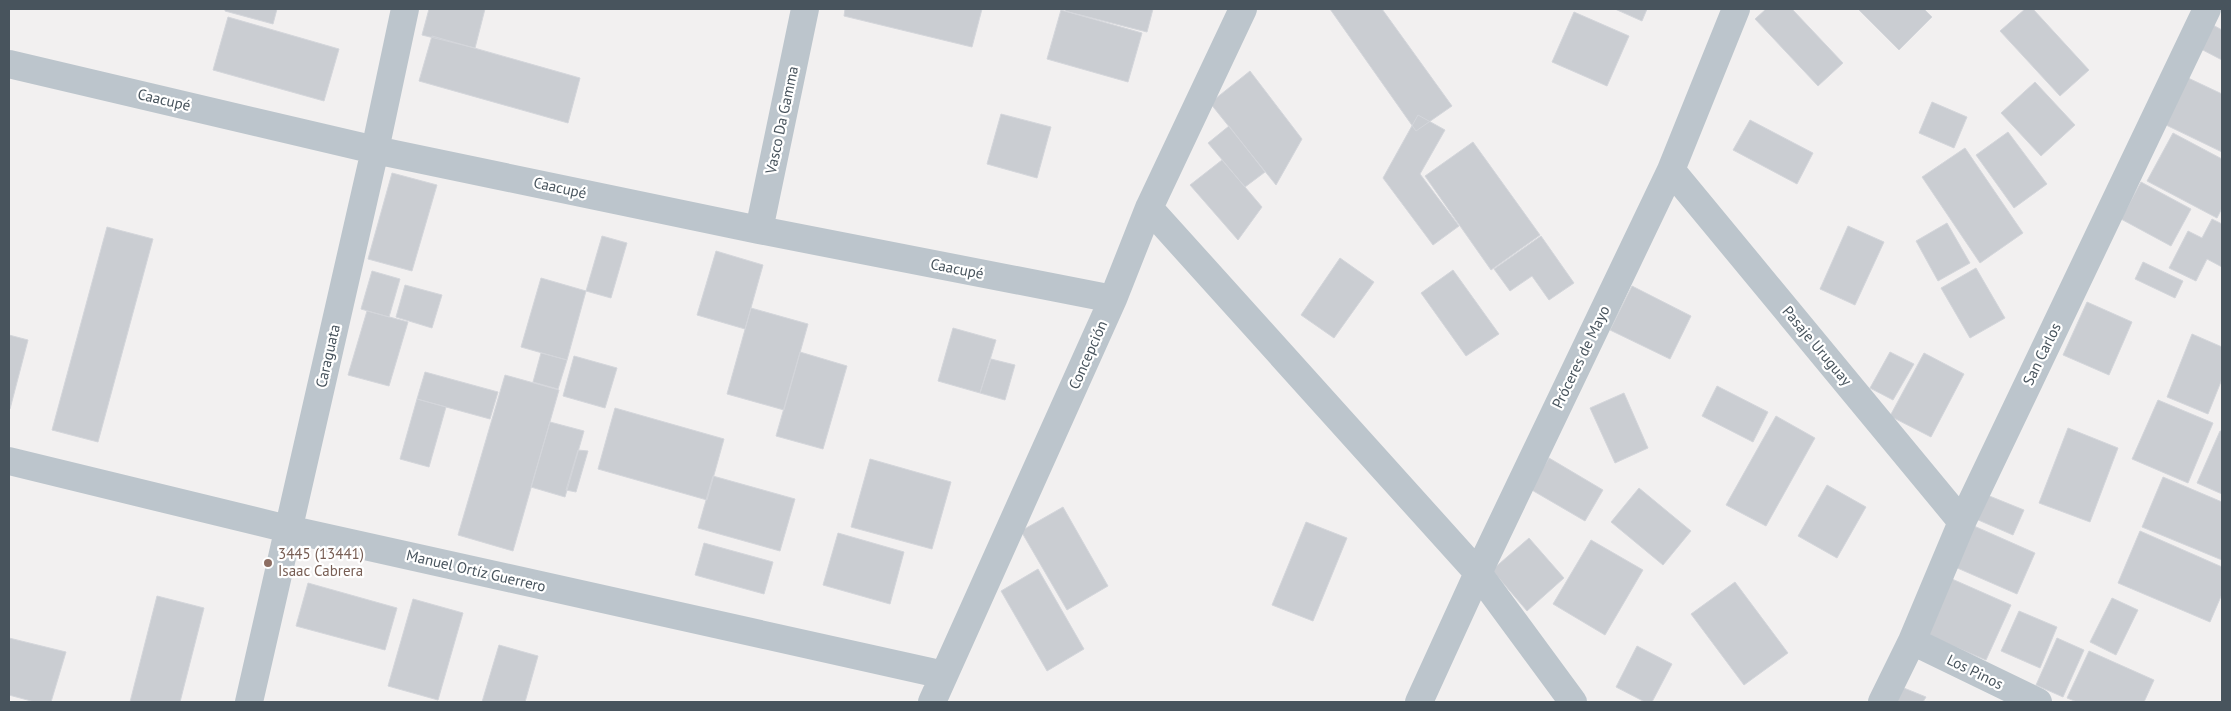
<svg xmlns="http://www.w3.org/2000/svg" width="2231" height="711" font-family="'PT Sans',sans-serif">
<style>
.building{fill:#cacdd2;stroke:#d4d6db}
.lines{fill:none;stroke-linecap:round;stroke-linejoin:round}
.minor{stroke:#bcc5cc;stroke-width:28}
.education-dot{fill:#8d6e63;stroke:#fff;stroke-width:2}
.labels{text-anchor:middle;stroke-width:4.5;stroke-linejoin:round;paint-order:stroke}
.street-label{font-size:15px;fill:#48545d;stroke:#fff}
.education-label{font-size:15px;fill:#785e54;stroke:#fff;text-anchor:start}
</style>
<rect width="100%" height="100%" fill="#f2f0f0"/>
<path class="building" d="M225 9H277L273 24 225 11Z
M429 9H485L475 48 422 35Z
M845 9H982L972 47 844 16Z
M1066 9H1153L1147 32 1065 11Z
M1330 9H1382L1452 106 1416 131Z
M1615 9H1647L1642 21Z
M1766 9H1792L1843 63 1818 86 1755 19Z
M1858 9H1924L1932 17 1899 50Z
M2025 9H2033L2089 70 2060 96 2000 31Z
M1061 10 1142 33 1128 82 1047 59Z
M1574 12 1629 36 1607 86 1552 62Z
M228 17 339 49 324 101 213 70Z
M2211 24 2222 30V60L2199 48Z
M432 36 580 78 568 123 419 81Z
M1250 71 1302 139 1276 185 1210 103Z
M2186 77 2222 94V152L2164 124Z
M2035 82 2075 125 2041 156 2001 113Z
M1932 102 1967 117 1954 148 1919 133Z
M1001 114 1051 127 1037 178 987 164Z
M1418 115 1445 130 1420 174 1459 226 1433 245 1383 178Z
M1750 120 1813 153 1797 184 1733 150Z
M1229 126 1265 172 1245 187 1208 143Z
M2008 132 2047 184 2014 208 1976 155Z
M2173 133 2222 159V208L2217 218 2147 181Z
M1473 142 1540 235 1491 270 1425 176Z
M1965 148 2023 233 1980 263 1922 177Z
M1222 160 1262 207 1238 240 1190 185Z
M392 173 437 185 412 271 368 259Z
M2141 182 2191 209 2171 246 2121 219Z
M2212 219 2222 224V267L2207 259 2196 281 2169 268 2188 231 2202 238Z
M1947 223 1970 263 1938 281 1916 241Z
M1848 226 1884 242 1855 305 1820 289Z
M107 227 153 239 98 442 52 430Z
M602 236 627 243 611 298 586 291Z
M1541 236 1574 283 1549 300 1532 276 1510 291 1494 269Z
M716 251 763 265 745 329 697 315Z
M1340 258 1374 282 1334 338 1301 315Z
M2143 262 2183 281 2175 298 2135 279Z
M1976 268 2005 318 1970 338 1941 288Z
M1453 270 1499 334 1466 356 1421 293Z
M372 271 400 279 389 317 361 309Z
M541 278 586 291 567 360 521 347Z
M405 285 442 295 432 328 396 317Z
M1632 286 1691 316 1670 359 1610 330Z
M2087 302 2132 322 2109 375 2063 355Z
M751 308 808 324 784 410 727 394Z
M367 311 408 322 389 386 348 375Z
M953 328 996 340 980 393 938 381Z
M2192 334 2222 347V379L2208 414 2167 397Z
M9 335 28 340 10 409H9Z
M800 352 847 366 823 449 776 436Z
M1890 352 1914 364 1893 400 1870 388Z
M541 353 567 360 558 389 533 382Z
M1924 353 1964 374 1931 437 1890 416Z
M574 356 617 368 605 408 563 396Z
M991 359 1015 365 1005 400 980 393Z
M425 372 498 392 490 419 417 399Z
M505 375 559 390 513 551 458 535Z
M1717 386 1768 412 1753 442 1702 416Z
M1624 393 1648 448 1615 463 1590 408Z
M417 399 446 407 429 467 400 459Z
M2158 400 2213 423 2188 483 2132 459Z
M615 408 724 439 707 500 598 469Z
M1776 416 1815 438 1766 526 1726 505Z
M550 422 584 431 565 497 531 487Z
M2068 428 2118 448 2090 522 2039 503Z
M2220 431H2222V494L2197 483Z
M578 450 588 451 576 492 566 490Z
M1549 458 1603 490 1585 521 1530 489Z
M870 459 951 482 932 549 851 527Z
M713 476 795 499 780 551 698 528Z
M2163 477 2222 502V560L2142 527Z
M1827 485 1866 507 1837 558 1798 536Z
M1639 488 1691 531 1663 565 1611 522Z
M1987 495 2024 510 2013 535 1976 519Z
M1063 507 1108 586 1067 610 1021 531Z
M1306 522 1347 538 1313 621 1272 605Z
M1974 526 2035 553 2017 594 1955 567Z
M2140 531 2222 567V594L2210 622 2118 583Z
M838 533 904 552 890 604 823 585Z
M1529 538 1564 578 1527 611 1492 570Z
M1591 540 1643 570 1605 635 1553 604Z
M704 543 773 562 764 594 695 575Z
M1038 569 1084 649 1047 671 1001 591Z
M1952 579 2011 605 1986 660 1927 635Z
M1735 582 1788 653 1744 685 1691 614Z
M308 583 397 608 385 650 296 626Z
M157 596 204 608 180 702H130Z
M2112 598 2138 610 2116 655 2090 642Z
M413 599 463 613 438 700 388 686Z
M2019 611 2057 627 2040 668 2001 651Z
M9 638 66 652 51 702H35L9 695Z
M2057 638 2084 650 2063 697 2036 685Z
M499 645 538 656 525 702H482Z
M1637 646 1672 664 1652 702H1645L1616 687Z
M2089 651 2154 680 2144 702H2077L2067 698Z
M1894 684 1926 697 1923 702H1886Z"/>
<g class="lines">
<path class="minor" d="M9 64 375 150 759 230 1113 299
M1671 170 1962 522
M1149 208 1478 573 1573 702
M759 230 805 9
M9 461 288 529 944 675
M1912 641 2038 702
M249 702 375 150 405 9
M932 702 1113 299 1149 208 1243 9
M1419 702 1478 573 1671 170 1736 9
M1882 702 1912 641 1962 522 2207 9"/>
</g>
<circle class="education-dot" cx="268" cy="563" r="5"/>
<g class="labels">
<g class="street-label">
<text transform="translate(164 100) rotate(13)" y="5">Caacupé</text>
<text transform="translate(782 120) rotate(-78)" y="5">Vasco Da Gamma</text>
<text transform="translate(560 188) rotate(12)" y="5">Caacupé</text>
<text transform="translate(957 269) rotate(11)" y="5">Caacupé</text>
<text transform="translate(1817 346) rotate(50)" y="5">Pasaje Uruguay</text>
<text transform="translate(2042 354) rotate(-64)" y="5">San Carlos</text>
<text transform="translate(1088 355) rotate(-66)" y="5">Concepción</text>
<text transform="translate(328 356) rotate(-77)" y="5">Caraguata</text>
<text transform="translate(1581 357) rotate(-64)" y="5">Próceres de Mayo</text>
<text transform="translate(476 571) rotate(13)" y="5">Manuel Ortíz Guerrero</text>
<text transform="translate(1975 672) rotate(26)" y="5">Los Pinos</text>
</g>
<g class="education-label">
<text x="278" y="559">3445 (13441)<tspan x="278" dy="17">Isaac Cabrera</tspan></text>
</g>
</g>
<rect width="2231" height="711" fill="none" stroke="#48545d" stroke-width="20"/>
</svg>
